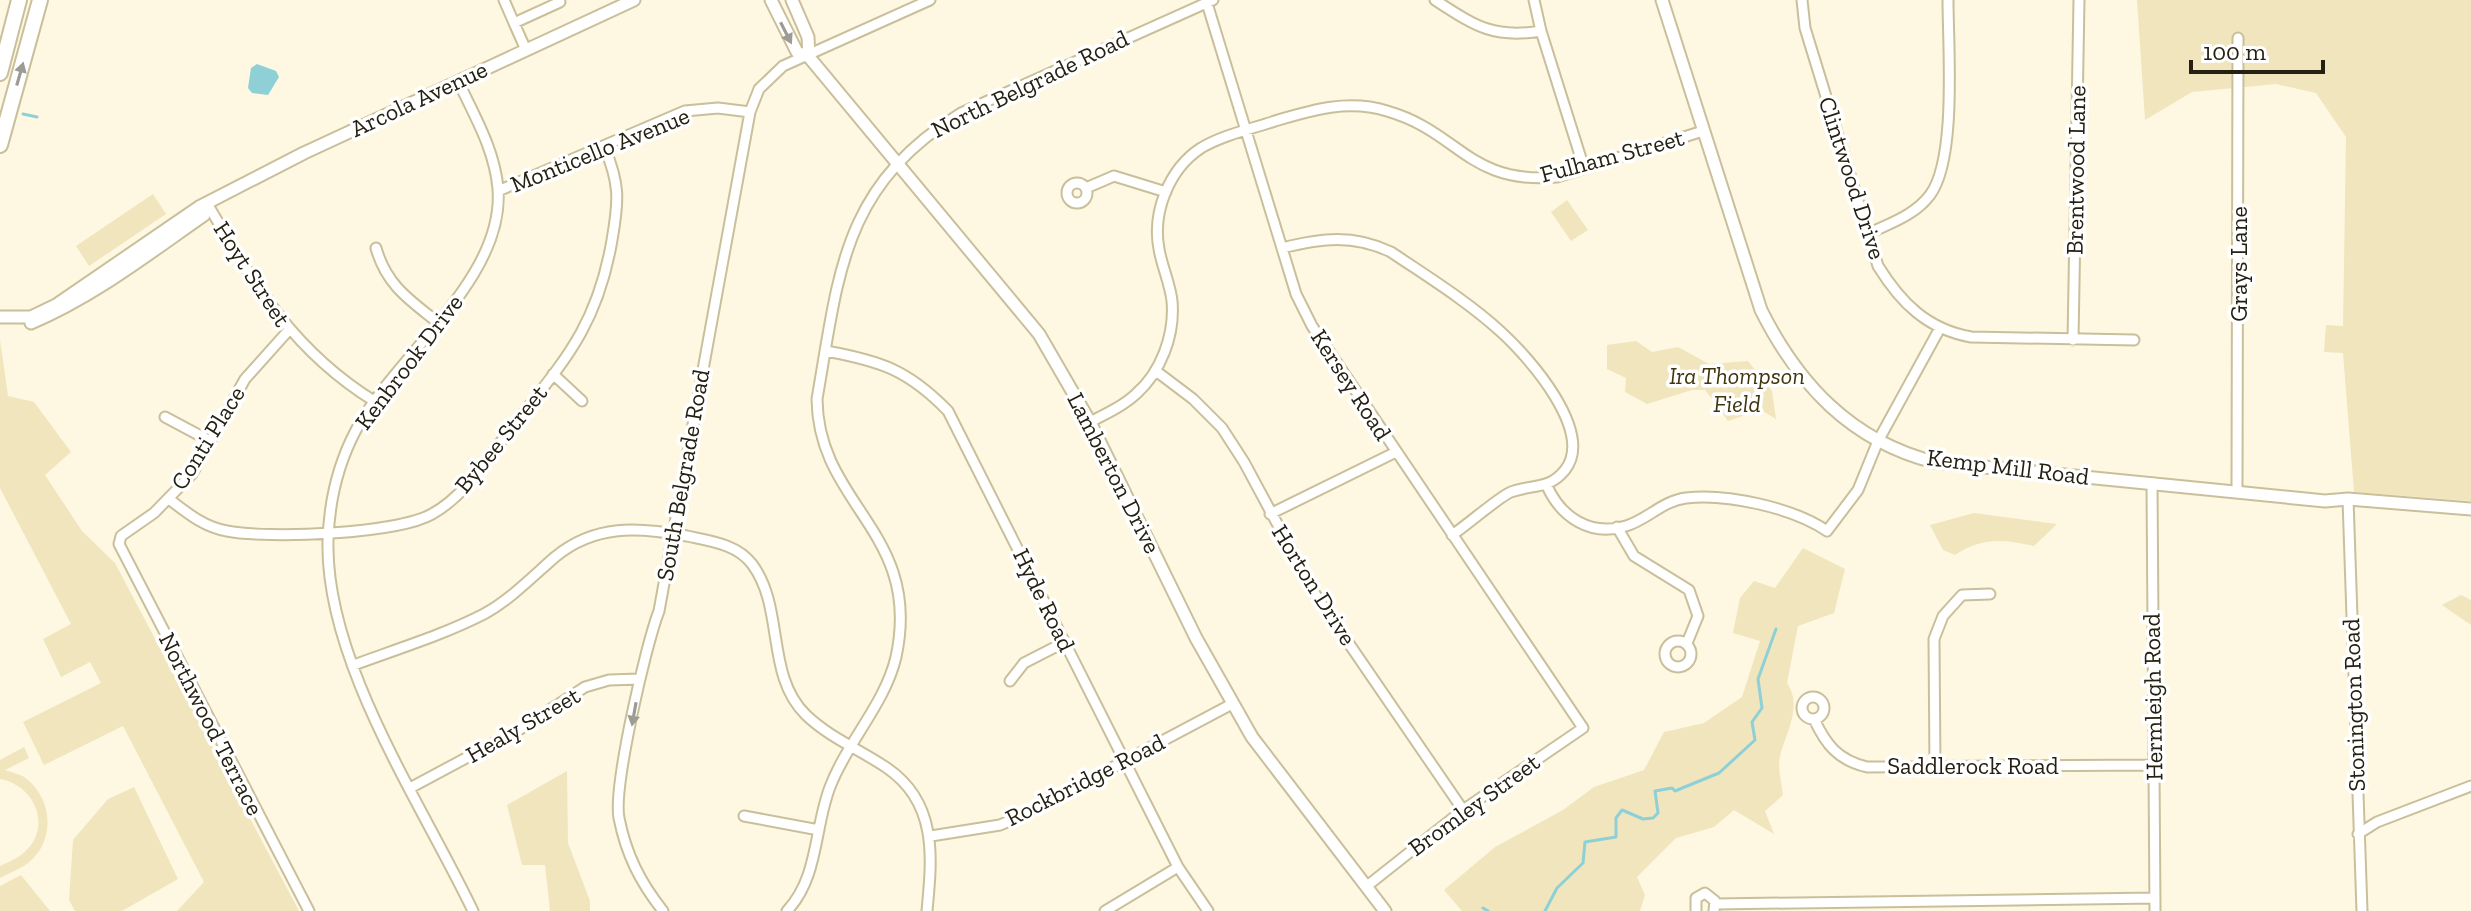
<svg xmlns="http://www.w3.org/2000/svg" width="2471" height="911" font-family="'Zilla Slab',serif">
<style>
.green{fill:#f0e5bd}
.water{fill:#8ed0d6}
.lines{fill:none;stroke-linecap:round;stroke-linejoin:round}
.stream{stroke:#8ed0d6;stroke-width:3}
.minor-casing{stroke:#c9bf9b;stroke-width:13}
.tertiary-casing{stroke:#c9bf9b;stroke-width:15}
.primary-casing{stroke:#c9bf9b;stroke-width:18}
.minor{stroke:#fff;stroke-width:9}
.tertiary{stroke:#fff;stroke-width:11}
.primary{stroke:#fff;stroke-width:14}
.oneway{fill:#9c9b94}
.labels{text-anchor:middle;stroke-width:7;stroke-linejoin:round;paint-order:stroke}
.street-label{font-size:24px;fill:#242012;stroke:#fff}
.park-label{font-size:24px;font-style:italic;fill:#40350d;stroke:#fff}
</style>
<rect width="100%" height="100%" fill="#fef8e2"/>
<path class="green" d="M2137 0H2471V501L2354 492 2343 353 2324 352 2326 325 2343 326 2346 137 2316 93 2276 84 2192 92 2145 120Z
M153 194 166 214 89 266 76 246Z
M1567 200 1588 230 1571 241 1551 212Z
M0 340 8 396 34 402 71 452 45 475 82 531 115 563 299 911H177L204 882 123 726 44 765 23 722 101 683 90 662 61 677 43 639 71 624 0 488Z
M1636 341 1652 352 1678 347 1709 364 1748 361 1772 391 1776 419 1761 410 1728 421 1705 390H1692L1647 404 1625 392 1626 378 1607 369V345Z
M1974 513 2057 524 2034 546C2003 539 1982 537 1955 555L1943 550 1930 525Z
M1803 548 1845 569 1834 613 1798 626 1787 683C1803 707 1786 732 1780 756 1777 768 1782 783 1783 795L1765 811 1774 834 1734 810 1714 827 1676 838 1637 877 1645 895 1640 911H1462L1444 890 1495 847 1563 810 1594 787 1644 770 1664 732 1704 723 1742 697 1760 641 1733 633 1740 598 1754 581 1775 588Z
M2461 595 2471 600V625L2442 605Z
M24 747 29 758 5 770C13 773 22 774 28 780 53 801 55 842 28 863 20 869 9 873 0 878V866C11 861 23 856 31 845 50 818 30 784 0 779V760Z
M567 771 568 843 590 901V911H550L545 865H522L507 805Z
M134 787 178 879 122 911H75L69 900 73 840 108 799Z
M21 875 50 911H0V886Z"/>
<path class="water" d="M257 64 276 71 279 77 268 95 252 93 248 88 251 68Z"/>
<g class="lines">
<path class="stream" d="M23 114 37 117
M1483 908 1488 911
M1545 911 1557 888 1583 863 1585 842 1616 837V818L1622 810 1643 819 1653 818 1658 813 1655 791 1672 788 1675 791 1719 773 1755 740 1752 722 1762 708 1758 679 1776 629"/>
<defs>
<path id="minor" d="M504 0 514 23 560 2
M1206 0 1296 294 1312 326 1583 728 1463 810 1367 886
M1435 0C1474 25 1492 39 1541 31
M1534 0 1541 31 1584 168
M1802 0 1805 28 1878 266C1901 303 1927 329 1971 337L2134 340
M514 23 526 50
M458 81C474 115 495 150 498 189 505 279 395 356 356 430 338 464 329 503 328 541 325 662 422 804 473 911
M1067 193a10 10 0 1 1 20 0a10 10 0 1 1-20 0Z
M1086 188 1114 176 1166 192
M498 191 685 111 718 108 750 112
M208 205C255 285 292 350 374 401
M1868 234C1890 223 1914 216 1930 195 1957 159 1948 47 1948 0
M376 248C386 284 408 299 436 321
M1282 248C1322 238 1353 234 1391 252 1428 277 1467 301 1500 331 1529 357 1595 432 1565 470 1549 490 1533 484 1511 492 1500 496 1466 526 1452 535
M288 331 245 379 192 474 154 513 121 536 119 544 309 911
M2073 340 2079 0
M826 351C881 361 908 370 948 411L1178 867 1208 911
M1156 371 1193 399 1222 428 1244 462 1315 594 1463 810
M553 374 582 401
M165 417 210 441
M1090 422C1106 414 1123 406 1136 394 1161 372 1175 335 1172 301 1170 283 1162 267 1159 249 1152 212 1169 169 1201 148 1223 135 1251 129 1275 121 1312 110 1348 99 1387 111 1460 132 1468 185 1557 177L1703 131
M2152 483 2155 911
M1547 486C1561 517 1590 537 1626 526 1647 520 1662 501 1686 498 1726 493 1794 508 1827 531L1858 490 1878 441 1940 328
M2237 491 2238 38
M169 499C187 513 204 527 227 531 268 539 397 534 432 514 465 496 487 459 510 430 563 362 597 328 612 240 619 200 620 184 604 146
M2348 499 2362 911
M1270 514 1396 452
M1617 527 1634 556 1689 590 1698 616 1687 643
M1665 654a13 13 0 1 1 26 0a13 13 0 1 1-26 0Z
M354 665C397 649 443 635 484 614 511 599 532 577 555 557 595 524 638 527 687 536 710 541 737 544 752 564 785 608 765 675 806 715 830 738 861 750 887 768 938 803 932 858 927 911
M1010 681 1024 663 1065 642
M1802 708a11 11 0 1 1 22 0a11 11 0 1 1-22 0Z
M1814 719C1826 745 1838 760 1867 767L2155 765
M1935 767 1934 639 1943 616 1962 595 1990 594
M410 788 522 728 585 687 609 680 640 679
M744 816 819 830
M2358 834 2377 822 2471 786
M931 836 1000 825 1019 817 1232 704
M1716 904 2154 898
M663 911C640 882 626 854 619 818 613 787 646 644 659 611L750 112 759 89 783 66 930 0
M787 911C819 877 814 828 830 787 847 742 885 704 896 657 923 532 818 506 817 399 839 273 842 186 961 113L1213 0
M1105 911 1178 867
M1696 911V898L1705 893 1715 901 1714 911"/>
<path id="tertiary" d="M771 0 797 52 809 57 1039 334 1090 422 1196 638 1252 737 1385 911
M792 0 808 37 809 57
M1662 0 1761 310C1798 384 1851 441 1934 462L2325 501 2348 499 2471 509
M0 317H31L56 305 199 207 304 153 634 0
M31 323C93 297 148 254 204 215L208 205"/>
<path id="primary" d="M0 73 19 0
M0 145 40 0"/>
</defs>
<use href="#minor" class="minor-casing"/>
<use href="#tertiary" class="tertiary-casing"/>
<use href="#primary" class="primary-casing"/>
<use href="#minor" class="minor"/>
<use href="#tertiary" class="tertiary"/>
<use href="#primary" class="primary"/>
</g>
<defs><path id="oneway-solid" d="M-6-.8H1V-3.2L6.5 0L1 3.2V.8H-6Z" transform="scale(2)"/></defs>
<g class="oneway">
<use href="#oneway-solid" transform="translate(786 33) rotate(63)"/>
<use href="#oneway-solid" transform="translate(20 74) rotate(-74)"/>
<use href="#oneway-solid" transform="translate(634 714) rotate(100)"/>
</g>
<g class="labels">
<g class="street-label">
<text transform="translate(1030 84) rotate(-26)" y="8">North Belgrade Road</text>
<text transform="translate(419 99) rotate(-25)" y="8">Arcola Avenue</text>
<text transform="translate(600 150) rotate(-22)" y="8">Monticello Avenue</text>
<text transform="translate(1612 156) rotate(-15)" y="8">Fulham Street</text>
<text transform="translate(2076 170) rotate(-89)" y="8">Brentwood Lane</text>
<text transform="translate(1852 178) rotate(72)" y="8">Clintwood Drive</text>
<text transform="translate(2239 264) rotate(-90)" y="8">Grays Lane</text>
<text transform="translate(252 274) rotate(57)" y="8">Hoyt Street</text>
<text transform="translate(409 362) rotate(-53)" y="8">Kenbrook Drive</text>
<text transform="translate(1351 385) rotate(57)" y="8">Kersey Road</text>
<text transform="translate(208 438) rotate(-58)" y="8">Conti Place</text>
<text transform="translate(501 439) rotate(-51)" y="8">Bybee Street</text>
<text transform="translate(2008 467) rotate(7)" y="8">Kemp Mill Road</text>
<text transform="translate(1114 473) rotate(63)" y="8">Lamberton Drive</text>
<text transform="translate(683 475) rotate(-80)" y="8">South Belgrade Road</text>
<text transform="translate(1314 585) rotate(58)" y="8">Horton Drive</text>
<text transform="translate(1044 600) rotate(64)" y="8">Hyde Road</text>
<text transform="translate(2153 697) rotate(-91)" y="8">Hermleigh Road</text>
<text transform="translate(2354 705) rotate(-92)" y="8">Stonington Road</text>
<text transform="translate(211 724) rotate(63)" y="8">Northwood Terrace</text>
<text transform="translate(523 725) rotate(-30)" y="8">Healy Street</text>
<text x="1973" y="774">Saddlerock Road</text>
<text transform="translate(1085 780) rotate(-27)" y="8">Rockbridge Road</text>
<text transform="translate(1474 805) rotate(-36)" y="8">Bromley Street</text>
</g>
<g class="park-label">
<text x="1737" y="384">Ira Thompson<tspan x="1737" dy="28">Field</tspan></text>
</g>
</g>
<path d="M2191 60v12h132v-12" fill="none" stroke="#242012" stroke-width="4"/>
<text x="2203" y="60" font-size="24" fill="#242012" stroke="#ffffff" stroke-width="6" paint-order="stroke">100 m</text>
</svg>
